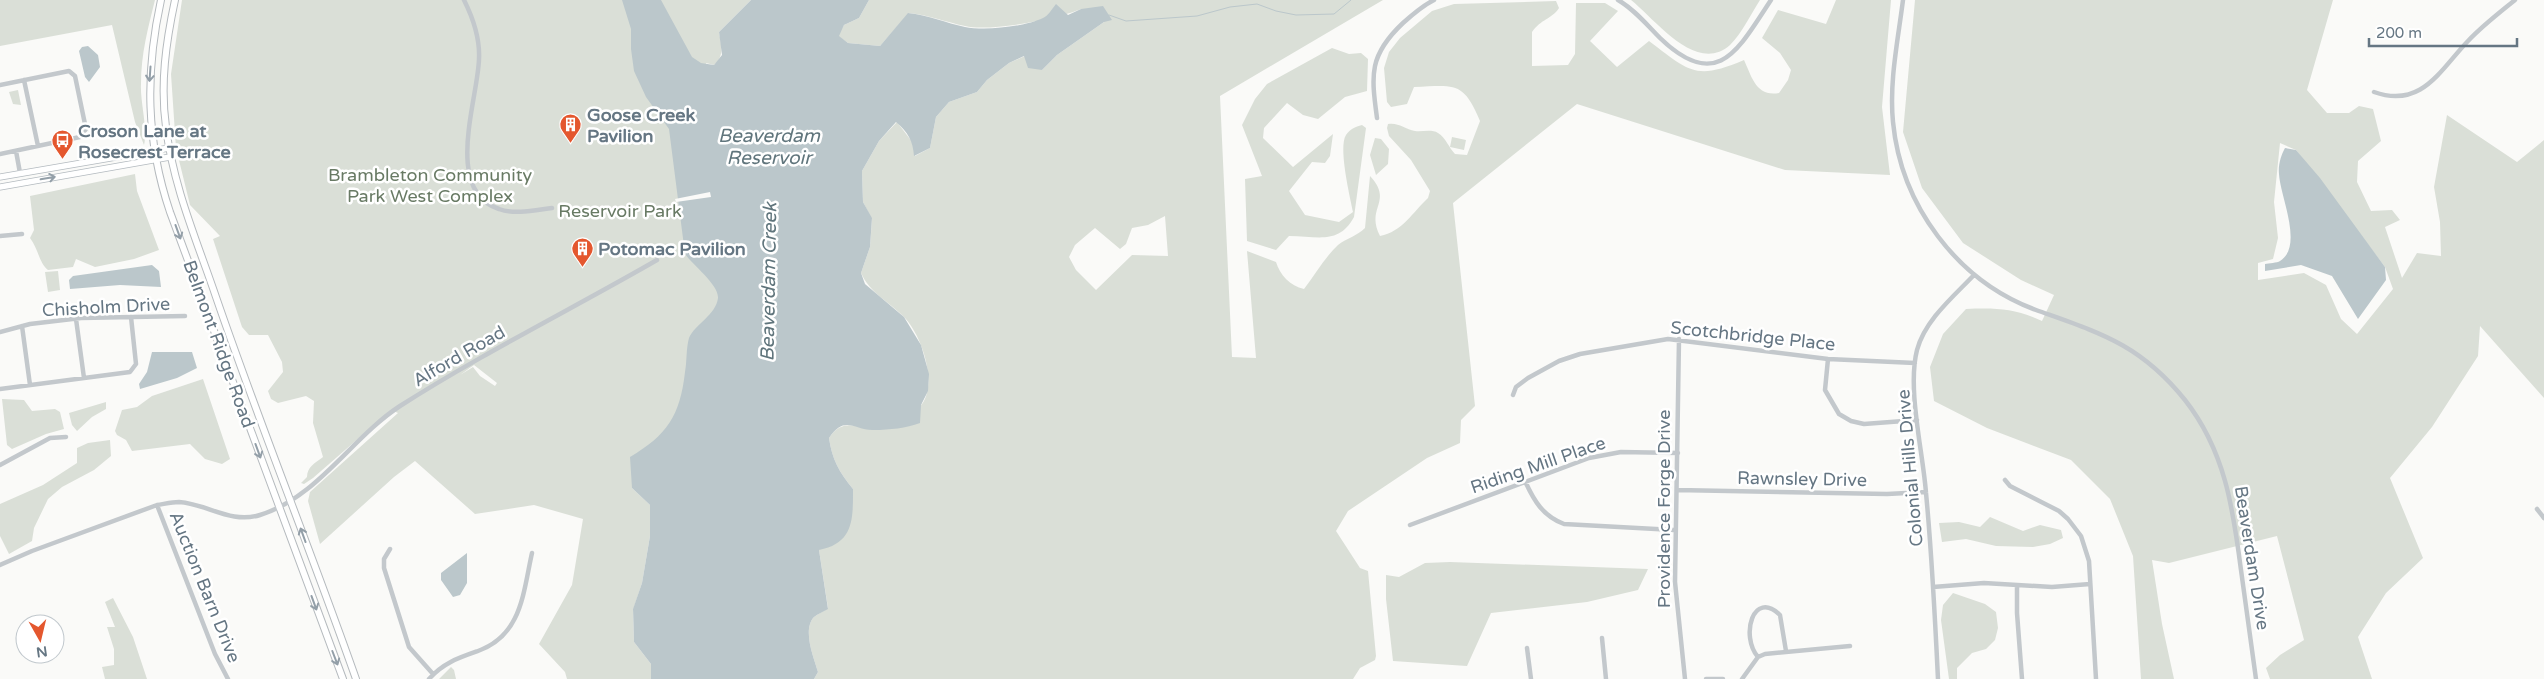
<svg xmlns="http://www.w3.org/2000/svg" width="2544" height="679" font-family="'Varela Round',sans-serif">
<style>
.green{fill:#dadfd7;fill-rule:evenodd}
.water{fill:#bbc7cb}
.pier{fill:#fafaf8}
.lines{fill:none;stroke-linecap:round;stroke-linejoin:round}
.stream{stroke:#bbc7cb;stroke-width:1}
.secondary-casing{stroke:#b3babf;stroke-width:7}
.primary-casing{stroke:#b5babe;stroke-width:8}
.minor{stroke:#c3c8cc;stroke-width:4.5}
.secondary{stroke:#fff;stroke-width:5.5}
.primary{stroke:#fff;stroke-width:6}
.oneway{stroke:#939fa8}
.labels{text-anchor:middle;stroke-width:5;stroke-linejoin:round;paint-order:stroke}
.poi-label{font-size:18px;font-weight:bold;fill:#657683;stroke:#fff;text-anchor:start}
.park-label{font-size:18px;fill:#687a64;stroke:#fff}
.street-label{font-size:18px;fill:#657683;stroke:#fff}
.water-label{font-size:19px;font-style:italic;fill:#60757c;stroke:#fff}
</style>
<rect width="100%" height="100%" fill="#fafaf8"/>
<path class="green" d="M0 0H155C148 28 141 54 141 84 140 102 148 128 144 145L135 122 112 25 0 46Z
M182 0H751L719 32C721 44 725 56 714 65L706 63 747 316 632 488 650 505V536L642 583 633 610 634 642 651 664V679H567L565 672 539 644 572 585 583 519 534 505 475 514 415 461 394 477 320 544 308 501 310 492 398 413 391 410 313 478 304 484 301 483 307 477C307 467 315 463 323 457L313 423 314 401 306 396 278 403 271 399 268 391 283 372 282 362 268 335H249L242 327 213 239 220 236 190 205 176 148 171 74ZM474 365 497 383 495 386 480 376 473 367 460 375Z
M869 0H1383L1220 96 1232 357 1256 358 1247 251 1276 262C1280 275 1290 286 1304 289 1315 275 1325 257 1338 245 1347 238 1357 236 1365 228L1370 176C1394 202 1365 207 1380 236 1402 232 1413 212 1428 198L1430 191 1411 160 1389 136 1387 128 1388 124C1398 122 1405 129 1415 131 1422 132 1432 129 1438 133 1446 138 1449 148 1455 154L1467 155 1480 121C1463 80 1454 86 1414 87L1407 104 1391 107 1387 102 1384 68 1389 52 1400 38 1432 11 1454 4 1556 1 1559 8C1552 19 1541 19 1532 32V66L1568 65 1575 54 1576 3H1605L1618 11 1590 41 1617 67 1649 41C1689 71 1695 81 1744 60 1752 77 1756 97 1779 93L1788 80 1791 70 1780 53 1762 38 1778 10 1826 24 1836 0H1891L1882 107 1890 175 1785 170 1577 104 1453 203 1475 406 1461 420 1460 443 1427 458 1348 511 1336 531 1360 568 1368 571 1376 656 1375 660 1360 668 1353 679H814L818 672C814 658 802 630 814 617 818 614 824 611 828 608L819 550 853 489C839 472 832 459 829 438 848 409 870 441 894 424 902 418 916 412 922 404 938 382 921 333 903 316 888 301 870 293 861 273L870 247 872 219 863 202 862 171 879 141 897 122 913 143 915 156 930 148 936 117 949 102 977 92 987 80 1009 63 1025 56 1042 70 1057 55 1104 22 1081 9C1058 19 990 32 965 26 946 22 928 15 909 13L880 46 848 43 838 36 844 25 859 18ZM1165 216 1168 256 1132 255 1096 290 1076 270 1069 257 1075 245 1095 228 1120 249 1126 244 1132 228 1148 225Z
M1631 0H1760C1751 14 1742 33 1730 45 1696 75 1655 19 1631 0Z
M1915 0H2333L2307 90 2327 113H2349L2359 106 2373 109 2381 141 2358 161 2357 182 2371 211 2392 210 2400 220 2385 227 2402 278 2417 253 2441 256 2440 222 2434 187 2447 115 2517 162 2544 140V398L2480 326 2478 356 2432 427 2390 478 2423 558 2386 593 2358 637 2372 679H2270L2266 668 2280 655 2304 640 2277 536 2169 563 2152 560 2162 624 2174 679H2141L2133 556 2110 499 2071 460 1987 428 1934 401 1930 367 1943 334 1966 309C1996 308 2014 308 2042 321L2054 295 2021 280 1963 243 1922 188 1903 132ZM2280 143 2296 150 2385 267 2393 289 2357 334 2341 319 2326 285 2304 273 2258 280V263L2273 259 2278 238 2274 202Z
M1332 48 1349 54 1361 53 1368 59 1367 91 1345 97 1318 119 1303 115 1287 103 1264 128 1263 138 1293 167 1333 134 1330 156 1325 163 1312 162 1289 191 1305 215 1339 222 1353 212C1350 197 1338 147 1346 135 1350 129 1355 127 1362 125L1366 128 1354 217C1339 245 1318 236 1289 236L1276 250 1247 241 1245 179 1262 176 1242 125 1255 99 1267 84Z
M18 90 21 105 13 104 9 92Z
M1452 137 1466 140 1464 150 1450 147Z
M1375 138 1381 139 1389 149 1388 164 1376 175 1370 155Z
M135 174 137 191 159 250 134 259 95 267 76 259 73 267 48 270C39 263 38 248 30 238L34 230 30 196Z
M58 271 60 290 48 292 45 272Z
M203 379 230 459 222 464 205 459 190 444 132 451 126 440 117 435 115 431 122 410 137 407 152 396Z
M2 399 24 400 32 411 55 409 60 412 64 429 46 434 12 449 7 445Z
M106 402V409L92 417 77 431 72 425 69 413Z
M110 440 111 456 94 470 62 487 48 499 34 528 32 541 9 554 0 536V504L43 485 77 463V448L88 443Z
M1990 517 2023 531 2040 525 2061 530 2063 538 2050 544 2033 547 1996 546 1966 539 1942 542 1939 523 1959 522 1980 527Z
M1450 562 1648 569 1638 590 1587 602 1491 613 1467 666 1393 661 1386 599V575L1399 577 1425 563Z
M1953 593 1985 604 1996 612 1998 628 1995 640 1986 649 1972 653 1957 668V679H1949L1941 620 1943 605Z
M113 598 133 637 147 679H105L102 667 114 665V649L107 627H115L105 602Z
M451 667 454 670 456 679H439Z"/>
<path class="water" d="M622 0H661L692 57 701 63 714 65 722 55 719 32 751 0H869L859 18 844 25 839 36 848 43 880 46 908 13C928 15 946 23 965 27 985 31 1024 27 1043 18 1048 16 1052 9 1056 4L1068 15 1081 9 1103 6 1112 20 1104 22 1057 55 1042 70 1028 68 1024 56 1009 63 987 80 977 92 949 102 936 117 930 148 914 156C913 141 908 132 896 122L879 141 862 171 863 202 872 218 870 247 861 273 865 284 904 317 921 345 929 374 928 391 921 405 920 423C906 428 890 430 874 430 855 431 845 414 829 438 832 459 839 472 853 489 853 519 854 543 819 550L828 609C824 611 818 614 814 617 802 630 814 658 818 672L814 679H651V664L634 642 633 609 642 583 650 536V505L632 488 630 457C667 435 680 416 685 372 687 362 686 348 689 338 695 324 716 315 718 298 719 285 693 265 685 254L669 129 646 97 634 71 631 49V29Z
M88 46 98 55 100 67 89 82 85 77 79 51 82 47Z
M2285 148 2296 150 2320 178 2385 267 2386 280 2358 319 2332 276 2301 265 2265 271V264C2269 263 2277 263 2280 261 2304 246 2280 196 2279 174 2278 165 2281 155 2285 148Z
M152 265 159 271 161 287 120 285 70 289 69 280 73 276Z
M152 352H192L197 368 177 378 140 389 139 384 147 372Z
M467 553V583L460 595 453 597 441 580V573Z"/>
<path class="pier" d="M710 192 711 197 676 202 675 199Z"/>
<g class="lines">
<path class="stream" d="M1109 15 1126 21 1197 16 1230 7 1257 4 1276 11 1296 15 1334 14 1351 0"/>
<defs>
<path id="secondary" d="M0 177 169 148
M0 187 170 157"/>
<path id="primary" d="M161 0C145 73 146 141 170 212L343 679
M175 0C166 42 160 84 166 127 173 186 197 241 216 297 260 425 311 551 356 679"/>
</defs>
<use href="#secondary" class="secondary-casing"/>
<use href="#primary" class="primary-casing"/>
<path class="minor" d="M464 0C473 18 480 39 479 59 478 99 443 191 499 209 515 215 536 210 552 208
M1618 0C1634 9 1647 25 1660 38 1718 94 1739 48 1771 0
M1903 0C1898 40 1889 82 1893 122 1901 205 1957 281 2036 310 2100 333 2140 344 2185 400 2225 451 2233 508 2241 570 2246 606 2251 643 2256 679
M24 80 38 146
M0 85 69 71 75 76 86 129 80 137 0 154
M2374 92C2422 109 2440 70 2468 41 2482 26 2499 13 2515 0
M1377 118C1371 74 1369 55 1403 23 1413 14 1422 6 1434 0
M16 151 20 173
M0 236 22 234
M76 319 84 378
M22 326 30 385
M0 332 30 324 81 318 185 316
M1679 339 1675 582 1685 679
M1828 359 1825 390 1839 414 1851 421 1864 424 1917 420
M0 389 130 372 136 364 131 317
M1513 395 1516 387 1528 378 1559 361 1580 354 1668 339 1828 359 1915 363
M0 465 50 438 66 437
M2005 480 2010 486 2059 511 2068 519 2081 536 2089 561 2096 679
M1525 481C1534 501 1543 516 1564 524L1674 530
M1677 490 1887 494 1926 492
M157 505 215 654 228 679
M2537 509 2544 518
M1410 525 1589 458 1621 452 1678 453
M390 549 384 559V568L409 647 433 674
M0 565 32 551 157 505C164 504 172 502 179 502 208 504 230 524 260 515 318 497 351 438 400 406 483 353 572 309 657 260
M2017 585V613L2022 679
M1933 587 1984 583 2052 587 2090 584
M1602 638 1606 679
M1527 648 1531 679
M1758 657C1740 636 1753 589 1780 615L1786 651
M429 679C443 663 458 658 478 651 522 635 523 593 532 553
M1706 679H1723
M1742 679 1758 657 1765 654 1850 646
M1938 679C1935 617 1932 555 1926 493 1923 452 1907 389 1917 350 1925 320 1954 296 1974 275"/>
<use href="#secondary" class="secondary"/>
<use href="#primary" class="primary"/>
</g>
<defs><path id="oneway-shaft" d="M-6 0H5M1.5-3L5.5 0L1.5 3" fill="none" stroke-width="1.6" stroke-linecap="round" stroke-linejoin="round" transform="scale(1.25)"/></defs>
<g class="oneway">
<use href="#oneway-shaft" transform="translate(150 74) rotate(94)"/>
<use href="#oneway-shaft" transform="translate(48 178) rotate(-10)"/>
<use href="#oneway-shaft" transform="translate(178 232) rotate(70)"/>
<use href="#oneway-shaft" transform="translate(258 451) rotate(70)"/>
<use href="#oneway-shaft" transform="translate(303 535) rotate(-110)"/>
<use href="#oneway-shaft" transform="translate(314 603) rotate(70)"/>
<use href="#oneway-shaft" transform="translate(335 658) rotate(69)"/>
</g>
<defs>
<symbol id="building-pin" viewBox="-11 -11 22 30"><path d="M0 17L-7.5 6A9.5 9.5 0 1 1 7.5 6Z" fill="#e4572e" stroke="#fff"/><path d="M-4-6H4V6H1V3H-1V6H-4ZM-2.5-4.3h1.7v1.8h-1.7ZM.8-4.3h1.7v1.8H.8ZM-2.5-1h1.7V.8h-1.7ZM.8-1h1.7V.8H.8Z" fill="#fff"/></symbol>
<symbol id="bus-pin" viewBox="-11 -11 22 30"><path d="M0 17L-7.5 6A9.5 9.5 0 1 1 7.5 6Z" fill="#e4572e" stroke="#fff"/><path d="M-5-6H5V4H4V6H2V4H-2V6H-4V4H-5ZM-3.5-4V0h7V-4ZM-3.5 1.2v1.5H-2V1.2ZM2 1.2v1.5H3.5V1.2Z" fill="#fff"/></symbol>
</defs>
<g fill-rule="evenodd">
<use href="#building-pin" x="558" y="112" width="25" height="34"/>
<use href="#bus-pin" x="50" y="128" width="25" height="34"/>
<use href="#building-pin" x="570" y="236" width="25" height="34"/>
</g>
<g class="labels">
<g class="poi-label">
<text x="587" y="121">Goose Creek<tspan x="587" dy="21">Pavilion</tspan></text>
<text x="78" y="137">Croson Lane at<tspan x="78" dy="21">Rosecrest Terrace</tspan></text>
<text x="598" y="255">Potomac Pavilion</text>
</g>
<g class="park-label">
<text x="430" y="181">Brambleton Community<tspan x="430" dy="21">Park West Complex</tspan></text>
<text x="620" y="217">Reservoir Park</text>
</g>
<g class="street-label">
<text transform="translate(106 307) rotate(-3)" y="6">Chisholm Drive</text>
<text transform="translate(1753 336) rotate(6)" y="6">Scotchbridge Place</text>
<text transform="translate(219 344) rotate(70)" y="6">Belmont Ridge Road</text>
<text transform="translate(459 356) rotate(-30)" y="6">Alford Road</text>
<text transform="translate(1538 465) rotate(-19)" y="6">Riding Mill Place</text>
<text transform="translate(1910 468) rotate(-95)" y="6">Colonial Hills Drive</text>
<text transform="translate(1802 479) rotate(1)" y="6">Rawnsley Drive</text>
<text transform="translate(1664 509) rotate(-90)" y="6">Providence Forge Drive</text>
<text transform="translate(2252 558) rotate(81)" y="6">Beaverdam Drive</text>
<text transform="translate(205 587) rotate(68)" y="6">Auction Barn Drive</text>
</g>
<g class="water-label">
<text x="769" y="142">Beaverdam<tspan x="769" dy="22">Reservoir</tspan></text>
<text transform="translate(768 282) rotate(-89)" y="7">Beaverdam Creek</text>
</g>
</g>
<g transform="translate(40 639) rotate(172)"><circle r="24" fill="#ffffff" stroke="#c1c8cd"/>
<path d="M0-4L9 19L0 12L-9 19Z" fill="#e4572e"/>
<text y="-8" font-size="14" font-weight="bold" text-anchor="middle" fill="#657683">N</text>
</g>
<path d="M2369 38v8h148v-8" fill="none" stroke="#657683" stroke-width="2.5"/>
<text x="2376" y="38" font-size="15" fill="#657683" stroke="#ffffff" stroke-width="4" paint-order="stroke">200 m</text>
</svg>
